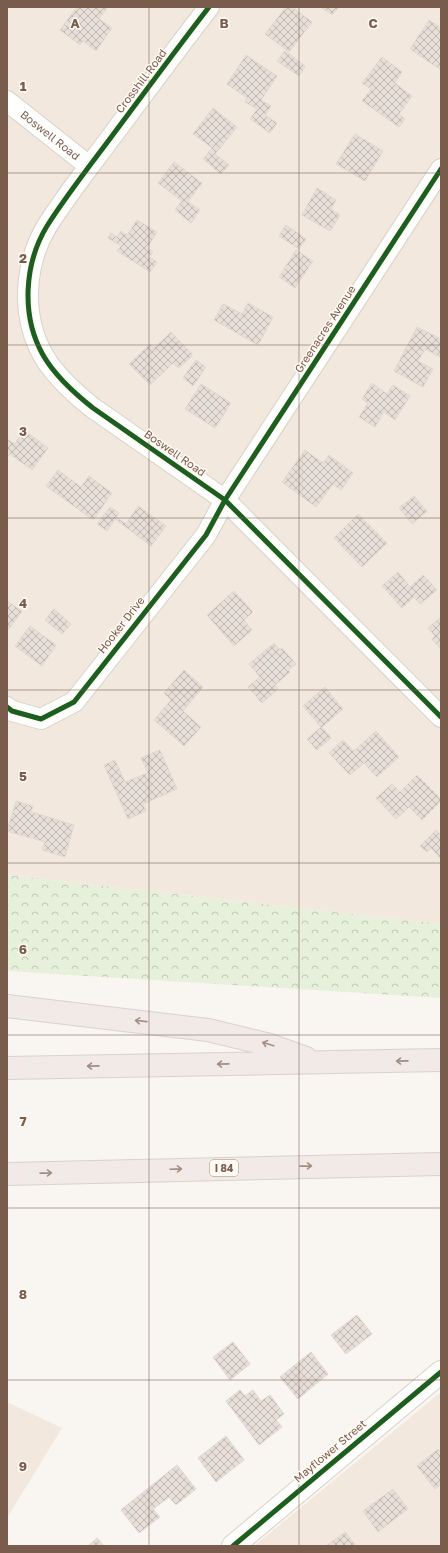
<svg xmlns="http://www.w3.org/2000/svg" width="448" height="1553" font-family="'Golos Text',sans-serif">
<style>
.residential{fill:#f2e8de}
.forest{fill:url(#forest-crowns)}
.building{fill:url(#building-cross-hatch);stroke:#e2d8d2}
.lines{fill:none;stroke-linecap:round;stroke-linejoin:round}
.minor-casing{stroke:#d7d1cb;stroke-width:22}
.tertiary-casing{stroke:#d7d1cb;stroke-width:24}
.motorway-casing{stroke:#dad1cc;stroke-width:24}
.minor{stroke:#fefefd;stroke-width:20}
.tertiary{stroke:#fefefd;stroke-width:22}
.motorway{stroke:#f2eae7;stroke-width:22}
.cycleway-casing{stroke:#fffaf3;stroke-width:8}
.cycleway{stroke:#1b5e20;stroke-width:5}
.oneway{stroke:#a48e83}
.grid{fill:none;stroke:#7a5c4d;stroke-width:1;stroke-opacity:0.55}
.labels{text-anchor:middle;stroke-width:3;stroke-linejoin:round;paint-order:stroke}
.shield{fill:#fffaf3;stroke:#a28b7f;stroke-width:1}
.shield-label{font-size:10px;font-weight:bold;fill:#7a5c4d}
.street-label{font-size:11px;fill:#7a5c4d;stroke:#fffaf3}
.grid-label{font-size:13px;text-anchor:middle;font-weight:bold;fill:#7a5c4d;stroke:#fffaf3;stroke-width:3;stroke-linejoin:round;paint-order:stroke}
</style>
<defs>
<pattern id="forest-crowns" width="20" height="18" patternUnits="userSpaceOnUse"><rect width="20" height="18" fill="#e7f0db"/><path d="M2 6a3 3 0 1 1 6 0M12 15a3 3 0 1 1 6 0" fill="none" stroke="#c0c6b4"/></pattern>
<pattern id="building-cross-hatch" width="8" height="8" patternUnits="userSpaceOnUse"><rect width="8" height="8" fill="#e6ded7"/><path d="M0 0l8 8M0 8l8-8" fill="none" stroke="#bfb7b1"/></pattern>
</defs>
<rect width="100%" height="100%" fill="#f9f5f0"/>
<path class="residential" d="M7 7H441V924L7 875Z
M441 1392V1546H254Z
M7 1402 62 1428 7 1518Z"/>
<path class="forest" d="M7 875 441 924V998L7 971Z"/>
<path class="building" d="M77 7H108L99 19 112 28 96 51 83 41 80 45 60 30Z
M286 7H292L312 22 289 52 265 34Z
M321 7H339L332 15Z
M429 20 441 28V70L410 49Z
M285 51 304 65 305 67 299 76 277 61Z
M246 55 277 76 261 100 271 106 265 115 277 123 270 133 250 119 257 109 245 102 247 98 227 84Z
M382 57 402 72 395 83 412 96 399 114 405 119 399 127 362 101 371 89 362 83Z
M213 108 237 127 215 154 229 165 221 174 203 159 212 148 193 134Z
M355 134 383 151 365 181 336 164Z
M174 162 202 183 188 202 200 210 191 223 175 210 182 201 158 183Z
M317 188 336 200 331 209 340 215 330 231 302 215Z
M137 220 157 232 147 248 153 252 149 257 157 262 150 272 117 251 121 246 108 238 111 233 117 237 121 231 127 235Z
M286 225 306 239 299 249 279 236Z
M296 250 313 261 295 288 279 277Z
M248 303 273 317 258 345 214 320 223 304 242 314Z
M417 327 441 339 440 357 425 349 418 361 433 369 423 387 394 371Z
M171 332 192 354V356L179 368 173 363 150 385 129 364 150 344 154 348Z
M196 360 206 367 193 386 183 378Z
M372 383 387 394 393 385 410 396 395 420 384 412 375 427 359 417 368 403 362 399Z
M201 384 231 403 215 428 185 409Z
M24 430 48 448 32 470 10 454 7 457V439L15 444Z
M305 450 323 463 329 455 353 473 341 490 333 484 316 507 282 482Z
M58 470 81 487 89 476 112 493 93 520 46 486Z
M414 496 427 511 412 524 399 508Z
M138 506 166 526 151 546 115 519 107 531 97 524 110 507 119 513 116 517 126 524Z
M358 514 387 543 362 567 334 538Z
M398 572 410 587 423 575 437 590 420 604 414 597 402 608 382 586Z
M234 591 253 612 244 620 252 630 234 646 207 615Z
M7 601 22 611 9 629 7 628Z
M54 609 71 624 62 634 45 620Z
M441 617V649L432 639 435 636 428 628Z
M30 626 56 645 42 666 15 646Z
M274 643 280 650 282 648 296 664 288 670 290 672 275 685 278 689 262 703 248 687 260 677 249 664Z
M184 670 203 687 183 711 201 727 184 746 154 720 171 700 164 693Z
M325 687 343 709 322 727 331 738 317 750 307 739 321 727 303 706Z
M376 731 399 757 377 777 364 763 350 775 329 753 343 740 354 751Z
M160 750 177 789 143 804 146 811 128 819 104 765 115 760 125 782 148 773 141 758Z
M417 775 441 799V801L422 820 409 807 396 819 376 798 392 784 400 792Z
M16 801 33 806 31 812 74 825 65 857 42 850 45 842 7 831Z
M436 830 441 835V859L431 848 427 852 420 846Z
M357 1315 372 1334 346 1354 331 1335Z
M233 1342 250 1364 230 1380 213 1357Z
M311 1352 328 1374 298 1399 280 1377Z
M240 1390 245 1396 253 1390 261 1401 270 1395 284 1414 276 1420 282 1427 259 1445 226 1401Z
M226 1436 244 1460 216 1482 198 1458Z
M438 1449 441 1452V1484L435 1489 417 1466Z
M177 1465 196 1489 176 1505 169 1497 153 1509 160 1517 139 1533 121 1510Z
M393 1489 408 1509 378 1532 363 1511Z
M345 1532 356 1546H326Z
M97 1538 104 1546H88Z"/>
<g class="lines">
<defs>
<g id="minor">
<path d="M209 7C175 51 142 96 109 140 88 168 66 196 47 226 24 264 21 316 43 355 55 376 74 393 93 408L225 500 441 717"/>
<path id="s1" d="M7 101 89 166"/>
<path d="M7 707 12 711 41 719 74 702 206 535 225 500 441 169"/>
</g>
<path id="tertiary" d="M233 1546 441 1372"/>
<path id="motorway" d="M7 1006 208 1030 270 1045 306 1058
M7 1068 441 1060
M7 1174 441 1164"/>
</defs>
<use href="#minor" class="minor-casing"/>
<use href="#tertiary" class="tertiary-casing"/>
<use href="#motorway" class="motorway-casing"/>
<use href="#minor" class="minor"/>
<use href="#tertiary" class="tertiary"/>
<use href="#motorway" class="motorway"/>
<defs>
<path id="cycleway" d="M209 7C175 51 142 96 109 140 88 168 66 196 47 226 24 264 21 316 43 355 55 376 74 393 93 408L225 500 441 717
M7 707 12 711 41 719 74 702 206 535 225 500 441 169
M233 1546 441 1372"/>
</defs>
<use href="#cycleway" class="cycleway-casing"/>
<use href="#cycleway" class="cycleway"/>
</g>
<defs><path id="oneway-shaft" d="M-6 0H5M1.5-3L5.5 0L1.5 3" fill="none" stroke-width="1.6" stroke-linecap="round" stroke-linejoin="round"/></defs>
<g class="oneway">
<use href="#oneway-shaft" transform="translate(141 1021) rotate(-174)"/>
<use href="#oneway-shaft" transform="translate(268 1044) rotate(-163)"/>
<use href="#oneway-shaft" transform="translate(402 1061) rotate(179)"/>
<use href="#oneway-shaft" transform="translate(223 1064) rotate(179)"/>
<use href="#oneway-shaft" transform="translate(93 1066) rotate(179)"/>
<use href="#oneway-shaft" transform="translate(306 1166) rotate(-1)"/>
<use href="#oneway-shaft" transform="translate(176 1169) rotate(-2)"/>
<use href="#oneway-shaft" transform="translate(46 1173) rotate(-1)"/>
</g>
<path class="grid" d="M149 7V1546M299 7V1546M7 173H441M7 345H441M7 518H441M7 690H441M7 863H441M7 1035H441M7 1208H441M7 1380H441"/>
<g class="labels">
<rect class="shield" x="210" y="1160" width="28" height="16" rx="3"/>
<g class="shield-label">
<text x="224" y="1172">I 84</text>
</g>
<g class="street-label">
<text transform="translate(141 81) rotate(-53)" y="4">Crosshill Road</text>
<text dy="4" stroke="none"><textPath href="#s1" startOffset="55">Boswell Road</textPath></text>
<text transform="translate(325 329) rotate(-57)" y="4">Greenacres Avenue</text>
<text transform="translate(175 453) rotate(35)" y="4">Boswell Road</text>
<text transform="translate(121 625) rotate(-52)" y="4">Hooker Drive</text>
<text transform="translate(330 1451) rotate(-40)" y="4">Mayflower Street</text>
</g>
</g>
<g class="grid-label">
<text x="75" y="28">A</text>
<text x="224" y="28">B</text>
<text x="373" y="28">C</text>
<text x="23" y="91">1</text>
<text x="23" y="263">2</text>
<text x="23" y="436">3</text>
<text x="23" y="608">4</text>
<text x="23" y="781">5</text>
<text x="23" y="954">6</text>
<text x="23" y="1126">7</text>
<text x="23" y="1299">8</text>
<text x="23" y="1471">9</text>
</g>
<rect width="448" height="1553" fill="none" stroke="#7a5c4d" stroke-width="16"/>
</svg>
